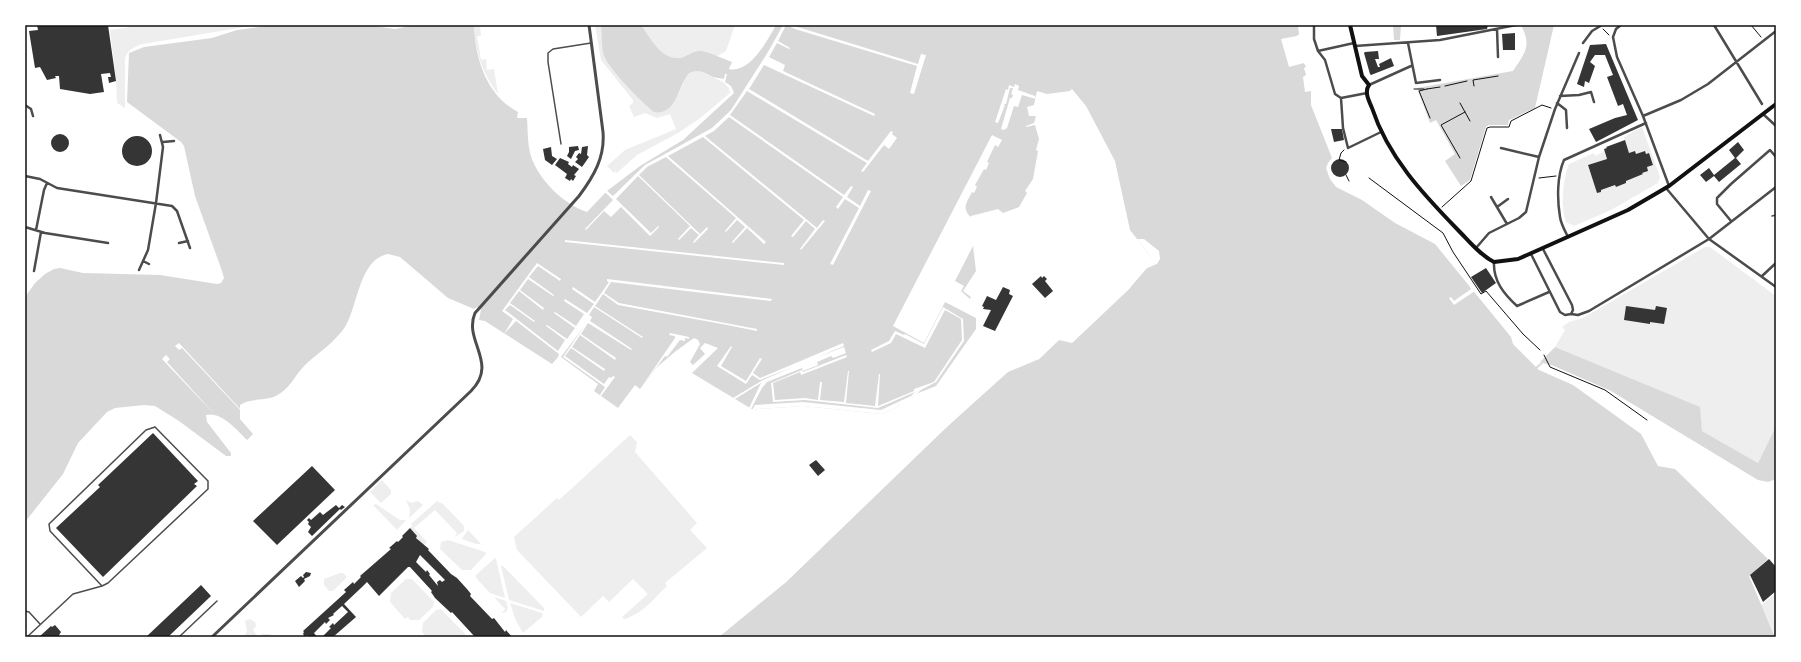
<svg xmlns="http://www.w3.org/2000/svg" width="1801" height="662" font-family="'Exo 2',sans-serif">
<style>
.green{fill:#eee}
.water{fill:#d9d9d9}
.pier{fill:#fff}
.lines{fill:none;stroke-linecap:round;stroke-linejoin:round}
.stream{stroke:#d9d9d9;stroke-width:2}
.building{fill:#353535;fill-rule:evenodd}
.path{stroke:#111;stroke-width:1}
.service{stroke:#4c4c4c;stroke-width:1.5}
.minor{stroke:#4c4c4c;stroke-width:2.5}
.tertiary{stroke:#4c4c4c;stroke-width:3}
.primary{stroke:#111;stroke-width:4}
.neatline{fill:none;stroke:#111;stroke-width:1.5}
</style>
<rect width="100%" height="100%" fill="#fff"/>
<path class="green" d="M143 25H256L143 44C135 46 127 50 125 59V108L117 103 116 80 110 30Z
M474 25H480L481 36H477L481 60 486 59 487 70 494 69 498 94C482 73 475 51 474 25Z
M595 25H601C602 35 601 47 604 56 608 68 643 104 654 112H658L679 93 686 77 693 71H700L723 82 729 88 730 93 699 119 678 133 637 155 617 173 616 171 614 173 607 166 625 150 676 129 670 114 657 118 645 113 634 117 629 106 633 103V100L601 60Z
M641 25H735L726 51 716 57C712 55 708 52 704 52 690 49 678 65 665 55 655 47 648 35 641 25Z
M1642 127 1660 177 1658 183 1611 210 1574 226 1566 222C1560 207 1563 179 1569 164L1594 153 1595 156 1603 152 1604 149 1607 159 1588 165 1597 193 1601 192V190L1615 185 1616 187 1626 183V181L1642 174 1647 167 1653 165 1649 153 1636 154 1635 151 1629 153 1624 137Z
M1705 247H1710L1776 296V426L1758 463 1702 431 1699 407 1555 347 1565 330 1562 327 1569 322 1583 318Z
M630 435 637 442 635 452 697 523 690 530 707 548 665 583 667 586C652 600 646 611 625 619L622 617 648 594 633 579 609 602 603 596 581 617 517 550 514 537 557 498 559 500Z
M382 480 391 490V494L381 503 370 492Z
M406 500 411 503 418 501 423 505 409 518 410 509Z
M437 501 443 504 464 526V531L455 537 457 533 435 510 414 528 427 542 423 546 410 528 412 526 411 524Z
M376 504 400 520H406L397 530 373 505Z
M468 530 481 544H476L462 539Z
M448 540 485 552 486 554 471 570H462L440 549 441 542Z
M495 558 496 559 505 598 490 593 476 578V575Z
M501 566H503L544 608V611L509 600Z
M340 573H343L347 577 333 591H329L324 585V579Z
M406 579H412L434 602 433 607 419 620H410L408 617 405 619 390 602 391 593Z
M1776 593V637L1761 605Z
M494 597 506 601 508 608 506 612 502 613 505 609Z
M510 603 542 613 543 616 523 633 516 621Z
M441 609 465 634V637H423L425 635 422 632 423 623 436 610Z
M250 619 255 622 256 626 253 630 258 637 262 634H270L273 637H244L247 631 245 621Z"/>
<path class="water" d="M274 25H367L395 29 416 25H474C475 58 486 95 518 112L517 118H527C528 132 527 146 532 159 540 181 565 205 587 212L607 191 640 166 683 140 734 93 731 86 725 82 727 74H725L724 79C721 78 715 78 713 77 706 74 700 69 692 72 679 76 679 117 654 112 643 104 608 68 604 56 601 47 602 35 601 25H641C650 37 661 60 679 58 686 57 692 51 700 51 707 51 724 59 732 62L728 71 729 69C750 74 767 41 776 25H1298L1299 34 1297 36 1281 39 1289 67 1304 63 1306 67 1304 68 1306 75 1303 77 1305 92 1311 91V105L1332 158 1328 163 1326 168 1330 179 1336 187 1362 200 1395 223 1435 244 1511 337 1513 344 1539 370 1573 385 1641 434 1658 466 1675 469 1768 559 1749 576 1775 637H719L786 582 939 434 1008 372 1039 359 1061 338 1073 342 1129 289 1151 257 1130 230 1115 161 1086 106 1072 89 1070 91 1047 94 1037 91 1034 105 1027 107 1029 116H1036L1034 123 1026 126V127L1035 125 1039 139 1036 150 1038 151 1033 179 1025 191 1027 193 1019 207 1003 213 998 209 971 216V217C961 209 967 202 972 192L974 193 977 187 975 185 984 169 986 170 989 163 987 162 995 145 998 147 1002 140 992 135 893 326 924 343 945 302 976 318V329L936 386 916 394 912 398 911 396 898 402 899 406 882 414 803 406 757 409 755 411 692 373 718 348 705 343 700 348 705 354 693 365 690 362 700 344 698 340 694 338 676 351 657 367 640 389 635 385 618 408 594 391 598 384 561 357H558L552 364 485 321 479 320 481 310 477 307 474 309 448 298 400 257 388 254C359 259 358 306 345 327 334 343 319 352 305 365 295 375 290 389 276 396 265 401 250 398 240 405V419L253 434 247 440C237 430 221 411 206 415L207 422 231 453V456H226L179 421 155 406 144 405 115 408 107 412 78 443 63 474 25 522V297L35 283 45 274 54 269 60 268 83 273 160 275 217 284 221 283 224 278 222 271 195 196 184 146 181 142 127 102 129 53 144 47 212 38 237 30Z
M1393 25H1401L1400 40H1394Z
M1521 25H1554L1535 108 1509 120 1508 125H1489L1486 127 1470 180 1461 186 1445 161 1455 154 1436 120 1430 123 1417 88 1513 71C1525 53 1532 46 1521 25Z
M973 246 976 271 963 291 971 297 970 299 961 291 964 286 955 281Z
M1555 347 1700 407 1702 431 1758 463 1776 426V479L1768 482 1758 480 1611 391 1554 366 1540 362Z"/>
<path class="pier" d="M783 25H786L778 41 790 48 789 49 777 43 769 57 785 65 783 71 875 114 874 116 764 65 749 89 868 161 891 131 893 132 892 134 897 138 889 149 884 145 863 172 861 171 867 163 747 91 730 115 844 195 851 186 853 187 847 197 860 206 868 190 871 191 833 265 830 264 859 208 845 199 838 209 836 207 843 197 729 117 714 131 705 136 817 228 823 220 825 221 801 250 800 249 815 229 806 221 793 237 791 236 804 220 703 137 668 156 766 242 764 244 747 228 733 243 732 242 745 227 737 220 726 232 725 231 736 218 666 157 647 167 639 175 700 234 707 227 708 229 694 243 693 242 699 235 691 228 679 240 678 239 690 226 638 176 616 199 651 233 658 226 659 227 650 236 621 207 611 217 604 211 586 230 585 229 613 200 604 191 606 190 613 196 645 165 712 128 731 110 768 52Z
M786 25H791L918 64 921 54 926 55 914 94 910 93 917 66 795 29Z
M1015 84 1019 86 1018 90 1035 96 1036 99 1022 95 1018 107 1014 106 1007 128 1004 130 1001 129 1010 98H1012L1013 95 1011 94 1013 88H1010L1006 104H1003L1005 105 998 123 995 122 1006 89 1008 90 1009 85 1014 87Z
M1137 239H1144L1159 251 1160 259 1157 264 1147 268 1129 289 1072 343 1059 340 1039 359 1015 367 1038 357 1060 336 1072 340 1128 287 1144 263 1151 257Z
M565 240 784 263V265L565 242Z
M537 263 561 279 560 281 538 266 529 277 554 295 553 296 528 279 520 290 544 308 543 310 519 291 510 303 535 321 534 322 510 305 505 310 558 351 565 340 546 326 547 325 567 339 575 328 554 313 555 312 576 326 584 314 564 301 565 299 587 313 594 304 572 289 573 287 595 302 609 282 607 281V279L772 299 771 301 611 282 604 293 619 303 757 329V331L727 325 618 305 603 294 595 306 643 337 642 338 594 307 589 315 592 317 590 321 632 349 631 350 588 323 581 334 616 358 615 360 580 335 572 347 605 369 604 371 571 348 565 356 604 384 609 377 611 378 613 376 615 377 601 396 600 395 605 387 563 357 585 325 561 357H558L559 354 516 321 504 334 513 319 502 311Z
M1466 280 1475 291 1454 305 1449 298 1451 297 1454 301 1471 289Z
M943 307 963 319 964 341 936 382 921 390 912 398 911 396 915 392 878 408 805 400 773 402 771 383 802 370 803 372 846 355 847 357 801 375 800 372 773 383 775 400 805 398 818 400 820 382H822L820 400 844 402 848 371H849L846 403 875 406 879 374H880L878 406 914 391V389L934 382 962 340 961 319 945 310 925 348 896 334 891 343 872 352 871 350 889 341 895 331 904 335 905 334 924 344Z
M670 333 689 337V339L685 338V341L680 340 667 357 665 356 640 389 675 338V336L669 335Z
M179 343 242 411V412L182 348 179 350 175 346Z
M843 343 844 346 818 357 844 347 846 353 833 358 831 356 817 362 818 365 803 371 802 368 767 382 762 388 751 409 749 408 761 383 735 399 733 398 763 380 793 367 760 380 752 375 746 384 717 366 731 346 732 347 721 366 746 381 760 358 762 359 753 373 760 378Z
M166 355 170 359 167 362 218 418 162 359Z
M978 397 786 582 717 637 785 581 938 432Z
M803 402 881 410 898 402 899 406 882 414 803 406 757 409 755 411 752 410 755 405Z"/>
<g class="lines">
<path class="stream" d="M1536 368 1542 363"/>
</g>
<path class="building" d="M37 25H108L116 81 109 83 108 77H111L110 73 101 74 104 92 90 94 60 89 59 76H55L56 78 47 80 40 67 35 68 29 31 38 30Z
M1436 25H1488L1487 29 1437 36Z
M1515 33V50H1503L1502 34Z
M1606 44 1638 120 1596 142 1589 129 1615 118 1627 115 1623 104 1618 106 1607 77 1613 75 1605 55H1595L1590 62 1595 66 1589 83 1585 81 1584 87 1577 84 1590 45Z
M1378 51 1379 59H1375L1378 67H1380L1379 64 1391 58 1394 66 1371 75 1370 74 1364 53 1365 52Z
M1331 129H1342L1344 140 1334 142Z
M51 143a9 9 0 1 1 18 0a9 9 0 1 1-18 0Z
M122 151a15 15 0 1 1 30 0a15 15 0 1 1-30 0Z
M1625 140 1629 153 1635 151 1636 154 1645 151 1646 154 1649 153 1653 165 1647 167 1648 171 1642 173 1643 174 1626 181V183L1616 187 1615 185 1601 190V192L1597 193 1588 165 1607 159 1604 149 1607 148 1606 147Z
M1738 142 1744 150 1736 158 1741 164 1719 182 1714 176 1706 182 1700 175 1709 168 1714 175 1735 158 1729 150Z
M578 146 579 150 575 151 571 159 567 156 569 152V147Z
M588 146 587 155 589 157 582 167 575 162 578 159 576 157 579 153 581 154 582 147Z
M551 147 552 156 557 159 552 165 545 160 543 149Z
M560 158 569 162 568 164 572 167 573 165 579 169 574 175 576 176 573 181 571 179 570 181 565 178 567 174 555 165Z
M1331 168a9 9 0 1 1 18 0a9 9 0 1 1-18 0Z
M1486 268 1496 283 1482 293 1471 277Z
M1041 276 1042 278 1044 276 1047 279 1045 281 1053 291 1045 298 1032 284Z
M1003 287 1010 290 1009 294 1013 296 995 331 983 326 991 310 983 309 984 307 982 306 987 296 996 300Z
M1626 306 1655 310 1656 306 1667 308 1664 324 1650 322V324L1624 320Z
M153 433 198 481 194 484 197 486 103 577 56 528 100 487 98 485Z
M816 460 825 470 818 476 809 465Z
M312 466 335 490 277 545 253 521Z
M336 505 339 508 342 505 345 507 341 510 340 509 312 536 308 532 311 527 308 524 309 522 307 520 309 518 311 520 320 512 323 515Z
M410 528 417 536 416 538 429 549 428 550 451 574 457 578 467 589 471 594 470 596 492 619 494 618 505 632 506 630 512 637H475L452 612 451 613 435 598 431 592 432 591 410 567H408L379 596 367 582 362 587 344 604 356 617 333 637H322L331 628 329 627 333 623 334 625 348 612 342 606 333 614 334 615 328 618 330 620 326 624 325 622 314 633 317 637 310 636 308 637 307 635 305 637 303 634 304 632 303 631 346 592 344 590 353 582 354 584 361 577 360 576 391 549 389 548 397 541 398 542 403 537 402 536ZM420 555 445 580 442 582 440 580 437 582 438 586 429 575 430 574 427 570 426 572 416 562Z
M1769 559 1776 567V591L1763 602 1750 575Z
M306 572 311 573 310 576 304 579 305 581 299 587 295 581 301 576 303 578 304 577 303 575Z
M201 585 211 596 168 637H146Z
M55 625 61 632 58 637H39L51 626 52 627Z"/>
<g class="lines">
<path class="path" d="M1751 25 1761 37
M1603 29 1609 35
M1445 86 1467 81
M1474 86 1473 80 1498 76
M1414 89H1424
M1427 89 1419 91 1430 118
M1427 89 1440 87
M1460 103 1470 121
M1344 150 1341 153 1339 160 1346 162
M1460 158 1441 125 1465 112
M1346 175 1349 181
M1369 178 1443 233 1453 252 1481 294 1486 291 1523 334 1540 350
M1539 178 1556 176
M1442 207 1471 181 1487 128 1490 127H1509L1511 121 1542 105 1551 108
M1544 355 1550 367 1605 390 1647 420"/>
<path class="service" d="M561 144 548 62V53L553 49 591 43
M1772 216 1776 215
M25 611 29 612 40 624
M27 637 73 594 102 586 108 583 208 489V481L155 427 146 430 49 524 50 531 102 586
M179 637 217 601"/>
<path class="minor" d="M1314 25V39L1318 51 1325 60 1335 94 1341 98 1367 93
M1621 25 1616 29 1613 37 1617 57 1643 116 1669 186
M1714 25 1762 104
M1497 29 1498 57
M1408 43 1416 83 1440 80
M1583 43 1592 31 1602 25
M1355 46 1440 40 1516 25
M1318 51 1354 43
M1369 85 1411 66
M1560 96 1579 95 1591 92 1594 102
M1341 98 1343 128 1348 148 1381 132
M1557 103 1566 110 1567 128
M25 105 31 109 33 116
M1763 114 1776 126
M1643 116 1681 100 1708 84 1776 31
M163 142 174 141
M1501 148 1539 157
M25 176 40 179 57 188 172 206 177 211 190 248
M1666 188 1709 239 1776 287
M1491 197 1507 224
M1497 207 1508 199
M1731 221 1717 204V198L1731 184 1770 150 1776 157
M25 227 45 233 108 243
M36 230 44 190 47 183
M1568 237C1565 231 1561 224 1560 217 1557 199 1557 176 1564 160L1646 123
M179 243 188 241
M1476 248 1489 233 1519 218 1526 212 1539 157 1555 109 1579 53
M1531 254 1560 312 1565 315 1571 314 1573 310 1572 305 1543 249
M143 261 149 264
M1494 262C1493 281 1504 294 1517 306L1549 292
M139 270 148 250 156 203 163 147 160 135
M34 271 41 232
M1762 276 1776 263
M1571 314 1578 315 1589 311 1709 239 1776 187"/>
<path class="tertiary" d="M212 637 471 391C499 363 463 341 475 313L579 196C594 176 605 157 603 132L589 25"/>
<path class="primary" d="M1350 25 1362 76 1369 85C1364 92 1369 101 1372 108 1388 157 1423 194 1458 230 1469 241 1480 255 1494 262L1518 259 1628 210 1669 186 1776 104"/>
</g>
<rect width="1801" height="662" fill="none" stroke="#ffffff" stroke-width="52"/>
<rect x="26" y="26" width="1749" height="610" class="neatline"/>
</svg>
